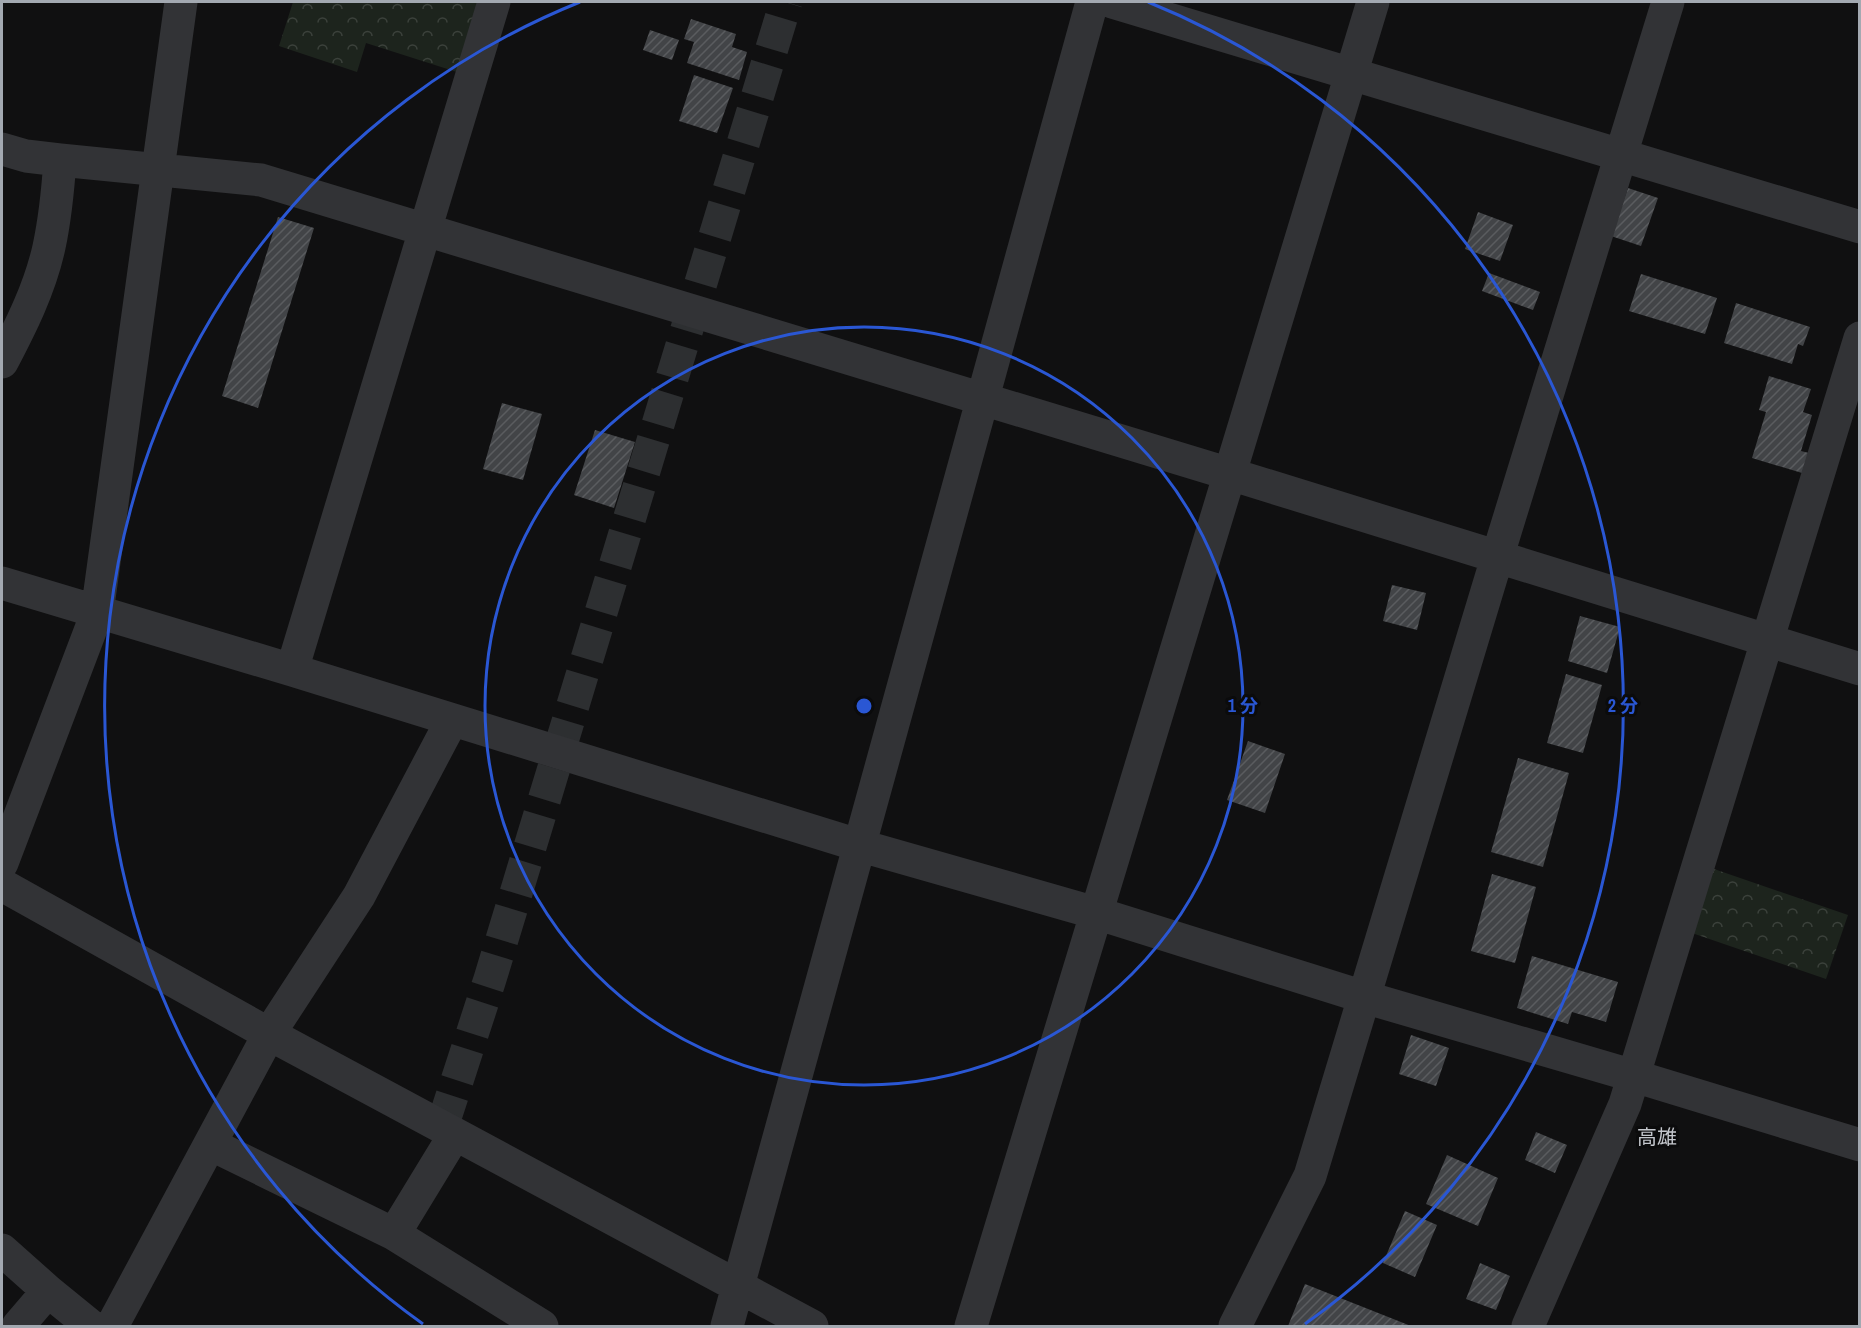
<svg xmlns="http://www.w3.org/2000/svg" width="1861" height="1328" font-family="'Archivo Narrow','Noto Sans JP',sans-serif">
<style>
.forest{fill:url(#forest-crowns)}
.building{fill:url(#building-hatch)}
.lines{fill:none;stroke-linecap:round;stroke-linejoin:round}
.minor-tunnel{stroke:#2d2f31;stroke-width:33;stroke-dasharray:33 16;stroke-linecap:butt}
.minor{stroke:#323336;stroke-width:33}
.ring{fill:none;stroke:#2a57d4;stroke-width:3}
.labels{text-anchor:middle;stroke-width:6;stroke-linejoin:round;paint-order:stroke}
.quarter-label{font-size:20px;fill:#c4c7cd;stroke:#0b0b0c}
.centre{fill:#2a57d4;stroke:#0b0b0c;stroke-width:3}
.ring-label{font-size:18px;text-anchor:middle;font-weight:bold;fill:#2a57d4;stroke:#0b0b0c;stroke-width:6;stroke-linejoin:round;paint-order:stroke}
</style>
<defs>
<pattern id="forest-crowns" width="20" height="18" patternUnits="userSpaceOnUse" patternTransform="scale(1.5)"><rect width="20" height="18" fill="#1d241d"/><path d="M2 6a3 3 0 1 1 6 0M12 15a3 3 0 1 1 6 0" fill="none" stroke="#3b413b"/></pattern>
<pattern id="building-hatch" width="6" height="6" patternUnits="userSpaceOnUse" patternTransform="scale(1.5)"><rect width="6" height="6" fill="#424447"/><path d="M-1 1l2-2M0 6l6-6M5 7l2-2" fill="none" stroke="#5a5c5f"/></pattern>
</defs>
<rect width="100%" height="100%" fill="#101011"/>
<path class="forest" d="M293 2H481L460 73 366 43 357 72 279 46Z
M1714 869 1848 915 1826 979 1692 933Z"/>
<path class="building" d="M691 19 736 34 732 47 747 52 739 80 687 63 694 42 684 39Z
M650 30 679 40 672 60 643 50Z
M694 75 733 88 717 133 679 121Z
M1628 188 1658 198 1641 246 1611 236Z
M1478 212 1513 225 1500 261 1465 249Z
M278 217 314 228 258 408 222 396Z
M1489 273 1540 292 1533 310 1482 291Z
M1641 274 1717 298 1705 334 1629 311Z
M1736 303 1810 327 1803 346 1798 344 1792 364 1724 343Z
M1769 376 1811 389 1803 412 1812 415 1801 451 1809 453 1802 473 1752 458 1766 412 1759 410Z
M502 403 542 414 523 480 483 469Z
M595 430 635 442 614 508 574 495Z
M1392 585 1426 593 1417 630 1383 621Z
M1580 616 1620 627 1607 673 1568 661Z
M1566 674 1602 685 1583 753 1547 743Z
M1248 741 1285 754 1265 813 1227 800Z
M1518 758 1569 773 1543 867 1491 852Z
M1492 874 1536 887 1515 963 1471 951Z
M1532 956 1618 982 1606 1022 1572 1012 1568 1024 1517 1008Z
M1411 1035 1449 1048 1436 1086 1399 1074Z
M1536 1132 1567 1145 1555 1173 1525 1160Z
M1447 1155 1498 1178 1478 1226 1426 1204Z
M1405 1211 1437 1225 1415 1277 1383 1263Z
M1480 1263 1510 1276 1496 1310 1466 1299Z
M1305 1284 1411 1326H1288Z"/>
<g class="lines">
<path class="minor-tunnel" d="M442 1127 490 979 786 2"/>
<path class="minor" d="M1112 2 1860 227
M2 149 26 156 60 160 261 180 1230 474 1860 669
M2 362C21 326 40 288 49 247 55 219 58 189 60 160
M2 583 292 670 858 845 1096 913 1364 997 1634 1076 1860 1145
M292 670 494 2
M2 863 97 613 181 2
M2 885 269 1034 812 1326
M210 1144 394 1234 542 1326
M394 1234 455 1134
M2 1250 48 1291 91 1326
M18 1326 48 1291
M112 1326 269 1034 359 896 452 720
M727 1326 1092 2
M971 1326 1373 2
M1235 1326 1310 1176 1497 558 1668 2
M1528 1326 1625 1104 1860 338"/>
</g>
<g class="ring">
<circle cx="864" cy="706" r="379"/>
<path d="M423 1324A759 759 0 0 1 580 2M1148 2A759 759 0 0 1 1305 1324"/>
</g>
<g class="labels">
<g class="quarter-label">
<text x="1657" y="1144">高雄</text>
</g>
</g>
<circle cx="864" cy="706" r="9" class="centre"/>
<g class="ring-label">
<text x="1243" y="712">1 分</text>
<text x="1623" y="712">2 分</text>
</g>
<rect width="1861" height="1328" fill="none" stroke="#a3a9b1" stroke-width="6"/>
</svg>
